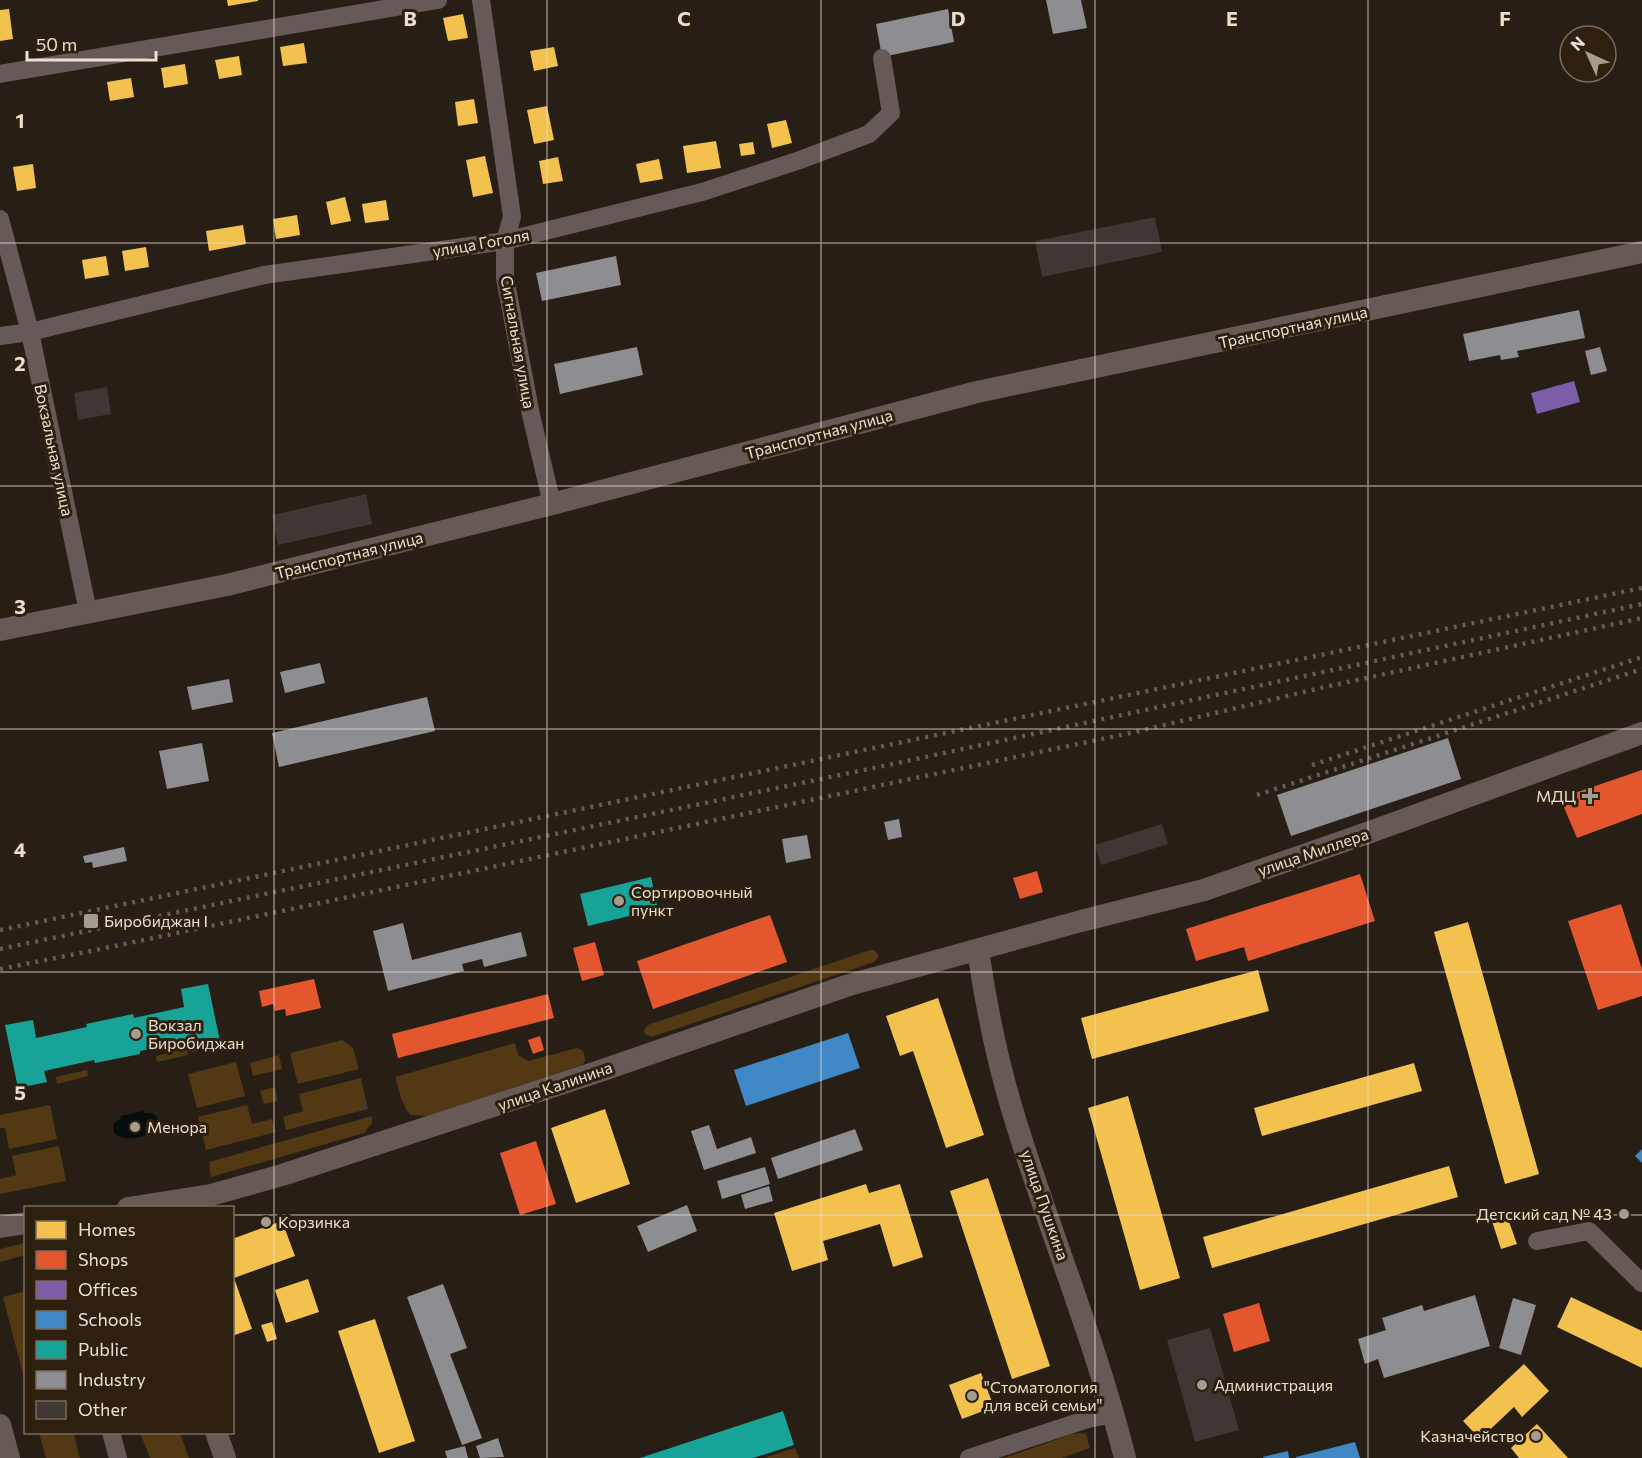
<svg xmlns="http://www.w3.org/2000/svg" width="1642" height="1458" font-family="Commissioner,sans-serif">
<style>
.green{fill:#523813}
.water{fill:#050e0d}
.homes{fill:#f2c14e}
.shops{fill:#e4572e}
.offices{fill:#7b5ea7}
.schools{fill:#3f88c5}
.public{fill:#17a398}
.industry{fill:#8d8d92}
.building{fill:#3e3734}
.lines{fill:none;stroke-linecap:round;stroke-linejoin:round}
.minor{stroke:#655a58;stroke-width:18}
.major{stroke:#675a56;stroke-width:22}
.rail{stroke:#645c56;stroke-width:4.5;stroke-dasharray:3 6;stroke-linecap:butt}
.grid{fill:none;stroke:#e9dfd4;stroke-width:1.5;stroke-opacity:0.55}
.poi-dot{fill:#a59c91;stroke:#2e200e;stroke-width:2}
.labels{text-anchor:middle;stroke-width:6;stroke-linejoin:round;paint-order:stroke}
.street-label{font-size:16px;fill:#e9dfd4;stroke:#2e200e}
.poi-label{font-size:16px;fill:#e9dfd4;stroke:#2e200e;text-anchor:start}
.grid-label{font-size:20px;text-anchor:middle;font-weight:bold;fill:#e9dfd4;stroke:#2e200e;stroke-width:6;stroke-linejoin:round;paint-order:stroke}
</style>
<rect width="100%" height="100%" fill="#271f15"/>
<path class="green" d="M870 950H874L878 954V958L874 962 652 1037 645 1034 644 1030 648 1025Z
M342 1040 353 1048 359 1069 298 1084 290 1053Z
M515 1043 518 1055 528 1061 577 1048C584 1050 585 1054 585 1061L582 1065 428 1116 411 1115 407 1111 401 1098 395 1077Z
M187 1048 188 1055 157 1062 156 1056Z
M279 1055 282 1069 253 1076 250 1063Z
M236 1062 245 1096 197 1108 188 1074Z
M87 1070 88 1076 57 1084 56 1077Z
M361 1078 368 1109 286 1130 283 1117 303 1111 299 1094Z
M275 1087 278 1101 264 1104 260 1091Z
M50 1105 57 1139 9 1149 5 1128H0V1115Z
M247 1105 252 1124 272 1119 276 1132 206 1150 198 1117Z
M372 1116V1123L364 1133 211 1177 209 1162Z
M59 1146 66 1181 0 1194V1179L16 1175 12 1156Z
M25 1243V1255L0 1262V1249Z
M25 1291H26L25 1382 3 1297Z
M39 1433H76L74 1434 80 1458H46Z
M140 1433H180L189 1458H150Z
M1080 1433 1086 1434 1090 1448 1062 1458H1004L1072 1434Z
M795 1448 799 1458H764Z"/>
<path class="water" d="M144 1111V1113H153L158 1118 159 1125C151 1137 125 1144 114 1133L113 1124 121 1118V1116Z"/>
<path class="homes" d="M227 0H258V1L228 6Z
M9 9 13 39 0 41V10Z
M463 14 468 38 448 41 443 18Z
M304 43 307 63 283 66 280 47Z
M554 47 558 66 534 71 530 51Z
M239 56 242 75 219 79 215 60Z
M185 64 188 84 164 88 161 68Z
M131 78 134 97 110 101 107 82Z
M474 99 478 123 458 126 455 102Z
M547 106 554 140 534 144 527 110Z
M786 120 792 143 772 148 767 124Z
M716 141 721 168 687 173 683 146Z
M753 142 755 154 741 156 739 144Z
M485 156 493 193 473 197 466 160Z
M558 157 563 181 543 184 539 161Z
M659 159 663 179 640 183 636 164Z
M33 164 36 188 17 191 13 167Z
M345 197 351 221 331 225 326 202Z
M386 200 389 220 365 223 362 204Z
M297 215 300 235 276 239 273 219Z
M243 225 246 244 209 251 206 231Z
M146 247 149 267 125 271 122 251Z
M106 256 109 275 85 279 82 260Z
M1468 922 1539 1174 1505 1184 1434 932Z
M1258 970 1269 1011 1092 1059 1081 1018Z
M938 998 984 1135 946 1148 913 1051 900 1056 886 1016Z
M1414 1063 1422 1091 1262 1136 1254 1108Z
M1128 1096 1180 1278 1140 1290 1088 1108Z
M605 1109 630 1184 576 1203 551 1128Z
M1449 1166 1458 1197 1212 1268 1203 1237Z
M988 1178 1050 1366 1012 1379 950 1191Z
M866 1184 869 1193 900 1184 923 1257 893 1267 880 1224 823 1241 828 1260 792 1271 774 1213Z
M1507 1216 1517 1244 1501 1249 1492 1221Z
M282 1221 295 1256 234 1278 252 1329 232 1336V1239Z
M308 1279 319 1312 286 1323 275 1290Z
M1571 1297 1642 1331V1368L1557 1327Z
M375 1319 415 1441 379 1453 338 1331Z
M272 1322 277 1339 267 1342 261 1325Z
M1524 1364 1549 1391 1522 1417 1514 1407 1480 1439 1463 1421Z
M981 1373 994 1407 962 1419 949 1385Z
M1537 1424 1568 1458H1519L1511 1448Z"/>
<path class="shops" d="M1642 770V814L1577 838 1560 798Z
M1037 871 1043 892 1020 899 1013 878Z
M1360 874 1375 921 1248 961 1244 947 1196 961 1186 929Z
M1621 904 1642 969V996L1598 1010 1568 921Z
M770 915 787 962 653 1009 637 961Z
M595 942 604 975 582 981 573 948Z
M314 979 321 1008 286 1016 285 1009 275 1011 273 1004 262 1007 259 991Z
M548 994 554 1018 398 1058 392 1034Z
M540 1036 544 1050 533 1054 528 1040Z
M536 1141 556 1204 520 1215 500 1153Z
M1259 1303 1270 1341 1234 1352 1223 1314Z"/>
<path class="offices" d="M1574 381 1580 402 1537 414 1531 393Z"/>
<path class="schools" d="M848 1033 860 1068 746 1106 734 1070Z
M1642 1149V1163L1635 1156Z
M1355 1442 1360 1458H1296V1457Z
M1288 1451 1289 1458H1263V1457Z"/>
<path class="public" d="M651 877 658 909 588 926 580 894Z
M208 984 221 1046 192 1052 190 1041 140 1051V1054L95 1063 94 1060 44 1071 47 1082 18 1088 5 1025 33 1020 36 1038 87 1027 86 1024 133 1014 134 1018 184 1007 181 989Z
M783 1411 794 1445 753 1458H640Z"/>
<path class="industry" d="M1046 0H1081L1087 28 1053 34Z
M948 9 954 42 882 57 876 24Z
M616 256 621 285 542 301 536 273Z
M1579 310 1585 338 1517 351 1519 357 1501 360 1500 355 1469 361 1463 334Z
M637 347 643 375 560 394 554 364Z
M1600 347 1607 371 1591 375 1585 351Z
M320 663 325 683 285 693 280 672Z
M229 679 233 702 192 710 187 687Z
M427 697 435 731 279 767 272 733Z
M1448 738 1461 779 1291 836 1277 795Z
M202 743 209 781 167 789 159 751Z
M899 819 902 837 888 840 884 822Z
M807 835 811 858 786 863 782 839Z
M124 847 127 861 93 868 92 862 85 863 83 856Z
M403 923 412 960 521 932 527 956 484 967 482 959 462 964 464 971 388 991 373 931Z
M709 1125 717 1149 751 1137 756 1153 704 1170 691 1131Z
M855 1129 863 1150 778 1179 771 1158Z
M765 1167 770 1184 722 1199 717 1181Z
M769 1186 773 1201 745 1209 741 1195Z
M687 1205 697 1231 648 1252 637 1226Z
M443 1284 467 1348 450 1354 482 1438 462 1445 407 1297Z
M1475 1295 1490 1346 1384 1378 1378 1359 1365 1364 1358 1339 1386 1330 1382 1318 1422 1305 1424 1311Z
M1513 1298 1536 1305 1521 1355 1499 1348Z
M498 1438 504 1457 480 1458 476 1446Z
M465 1446 468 1458H447L445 1451Z"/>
<path class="building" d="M1155 217 1162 252 1042 277 1035 241Z
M107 387 111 414 78 420 74 393Z
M366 494 372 524 278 545 272 515Z
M1162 824 1168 844 1101 865 1095 845Z
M366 1101 368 1109 363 1110 361 1102Z
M1210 1328 1239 1430 1195 1442 1167 1340Z"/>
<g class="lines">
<path class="minor" d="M481 0 512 217 505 241V278L531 415 552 504
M0 74 438 0
M0 219 30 332 88 612
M0 336 30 332 264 275 505 241 702 192 800 160 869 134 891 113 882 58
M1537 1241 1589 1231 1642 1283
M111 1432 118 1458
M969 1458 1088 1419 1114 1414"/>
<path class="major" d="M0 630 227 585 552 504 977 392 1642 252
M978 950C986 1006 998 1064 1015 1119 1050 1233 1096 1342 1125 1458
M128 1208 211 1195 282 1175 600 1071 849 985 1081 921 1204 890 1373 831 1642 733
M0 1227 26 1223
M0 1425 9 1458
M216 1432 225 1458"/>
<path class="rail" d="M1312 765 1642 657
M1257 795 1642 669
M0 930 1642 588
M0 949 869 769 1642 604
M0 969 96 950 1135 732 1325 687 1642 618"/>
</g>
<path class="grid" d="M274 0V1458M547 0V1458M821 0V1458M1095 0V1458M1368 0V1458M0 243H1642M0 486H1642M0 729H1642M0 972H1642M0 1215H26M232 1215H1642"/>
<g class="poi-dot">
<path d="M1587 787h6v6h6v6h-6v6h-6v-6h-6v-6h6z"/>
<circle cx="619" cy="901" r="6"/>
<rect x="83" y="913" width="16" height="16" rx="3"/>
<circle cx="136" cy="1034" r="6"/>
<circle cx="135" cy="1127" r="6"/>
<circle cx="1624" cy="1214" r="6"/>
<circle cx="266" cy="1222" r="6"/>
<circle cx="1202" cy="1385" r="6"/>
<circle cx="972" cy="1396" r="6"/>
<circle cx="1536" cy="1436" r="6"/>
</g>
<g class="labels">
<g class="street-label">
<text transform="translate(481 243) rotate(-10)" y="6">улица Гоголя</text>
<text transform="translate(1293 327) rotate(-12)" y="6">Транспортная улица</text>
<text transform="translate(518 342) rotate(80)" y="6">Сигнальная улица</text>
<text transform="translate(819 434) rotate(-15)" y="6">Транспортная улица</text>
<text transform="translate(54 450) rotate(78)" y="6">Вокзальная улица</text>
<text transform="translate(349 555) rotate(-14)" y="6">Транспортная улица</text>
<text transform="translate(1313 852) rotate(-19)" y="6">улица Миллера</text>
<text transform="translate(555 1086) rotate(-19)" y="6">улица Калинина</text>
<text transform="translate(1045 1205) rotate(71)" y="6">улица Пушкина</text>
</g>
<g class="poi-label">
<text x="1576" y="802" text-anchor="end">МДЦ</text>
<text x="631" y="898">Сортировочный<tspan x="631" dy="18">пункт</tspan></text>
<text x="104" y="927">Биробиджан I</text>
<text x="148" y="1031">Вокзал<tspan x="148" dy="18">Биробиджан</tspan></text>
<text x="147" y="1133">Менора</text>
<text x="1612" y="1220" text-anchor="end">Детский сад № 43</text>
<text x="278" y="1228">Корзинка</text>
<text x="1214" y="1391">Администрация</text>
<text x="984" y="1393">"Стоматология<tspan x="984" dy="18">для всей семьи"</tspan></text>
<text x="1524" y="1442" text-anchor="end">Казначейство</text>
</g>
</g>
<g class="grid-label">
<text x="410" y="26">B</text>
<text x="684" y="26">C</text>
<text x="958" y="26">D</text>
<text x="1232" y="26">E</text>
<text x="1505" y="26">F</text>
<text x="20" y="128">1</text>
<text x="20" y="371">2</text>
<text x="20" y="614">3</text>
<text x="20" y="857">4</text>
<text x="20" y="1100">5</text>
</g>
<rect x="24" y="1206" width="210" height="228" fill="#2e200e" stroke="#796c5d" stroke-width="1.5"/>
<rect x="36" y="1221" width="30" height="18" fill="#f2c14e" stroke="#796c5d" stroke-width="1.5"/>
<text x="78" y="1236" font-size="18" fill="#e9dfd4">Homes</text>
<rect x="36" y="1251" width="30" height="18" fill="#e4572e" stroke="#796c5d" stroke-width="1.5"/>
<text x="78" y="1266" font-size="18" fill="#e9dfd4">Shops</text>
<rect x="36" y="1281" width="30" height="18" fill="#7b5ea7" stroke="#796c5d" stroke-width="1.5"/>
<text x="78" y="1296" font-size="18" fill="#e9dfd4">Offices</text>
<rect x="36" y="1311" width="30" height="18" fill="#3f88c5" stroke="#796c5d" stroke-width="1.5"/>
<text x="78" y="1326" font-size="18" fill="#e9dfd4">Schools</text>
<rect x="36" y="1341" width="30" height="18" fill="#17a398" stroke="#796c5d" stroke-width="1.5"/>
<text x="78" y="1356" font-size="18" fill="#e9dfd4">Public</text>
<rect x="36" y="1371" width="30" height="18" fill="#8d8d92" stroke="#796c5d" stroke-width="1.5"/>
<text x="78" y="1386" font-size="18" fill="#e9dfd4">Industry</text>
<rect x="36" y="1401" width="30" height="18" fill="#3e3734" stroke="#796c5d" stroke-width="1.5"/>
<text x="78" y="1416" font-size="18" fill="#e9dfd4">Other</text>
<g transform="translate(1588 54) rotate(315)"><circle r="28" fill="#2e200e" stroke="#796c5d" stroke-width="1.5"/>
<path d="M0-4.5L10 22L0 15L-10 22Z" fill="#a59c91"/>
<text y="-9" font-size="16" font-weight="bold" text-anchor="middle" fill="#e9dfd4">N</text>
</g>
<path d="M27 51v9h129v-9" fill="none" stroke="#e9dfd4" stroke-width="3"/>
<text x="36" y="51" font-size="18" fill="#e9dfd4" stroke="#2e200e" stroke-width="4.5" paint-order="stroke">50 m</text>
</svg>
